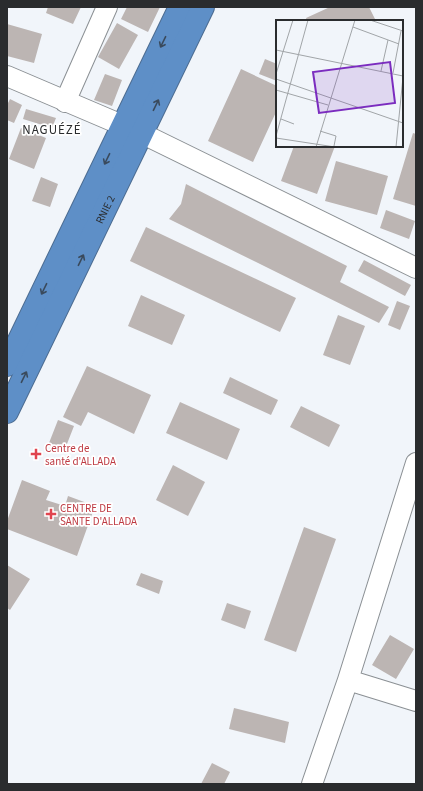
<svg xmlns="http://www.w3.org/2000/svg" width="423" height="791" font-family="'Source Sans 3',sans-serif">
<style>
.building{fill:#bcb5b3}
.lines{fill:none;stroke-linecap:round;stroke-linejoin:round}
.street-casing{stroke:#8b9094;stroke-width:22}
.highway-casing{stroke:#4c6c91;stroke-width:24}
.street{stroke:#fff;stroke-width:20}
.highway{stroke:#5e8fc7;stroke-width:22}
.oneway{stroke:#3a4a5c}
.health-dot{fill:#e0444e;stroke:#fff;stroke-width:1.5}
.labels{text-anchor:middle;stroke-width:3.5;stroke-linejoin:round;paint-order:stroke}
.street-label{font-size:11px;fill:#2a2c2e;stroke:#fff}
.health-label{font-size:11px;fill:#be3a42;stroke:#fff;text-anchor:start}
.quarter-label{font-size:13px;letter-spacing:1px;fill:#2a2c2e;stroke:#fff}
.inset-road{fill:none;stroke:#a1a5a8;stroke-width:1}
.view{fill:#7b2cbf;fill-opacity:0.15;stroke:#7b2cbf;stroke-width:2}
.inset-edge{fill:none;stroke:#2a2c2e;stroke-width:2}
</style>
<rect width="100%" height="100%" fill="#f1f5fa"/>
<path class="building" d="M48 7H81L73 24 46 13Z
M127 7H160L148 32 121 19Z
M330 7H369L376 21H307L306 18Z
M117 23 138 35 119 69 98 57Z
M7 24 42 34 34 63 7 56Z
M265 59 277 64V81L259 74Z
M241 69 277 86V110L253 162 208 141Z
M105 74 122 80 112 106 94 100Z
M10 99 22 105 14 123 7 120V105Z
M26 109 56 118 52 128 23 119Z
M21 128 46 138 34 169 9 159Z
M413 133 416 134V206L393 199Z
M294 146H335L317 194 281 181Z
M336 161 388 176 377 215 325 201Z
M41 177 58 184 50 207 32 201Z
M186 184 347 266 340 282 389 307 379 323 169 219 181 204Z
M386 210 415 221 409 239 380 228Z
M146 227 296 298 280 332 130 261Z
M364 260 411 285 405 296 358 271Z
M141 295 185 315 172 345 128 326Z
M397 301 410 306 400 330 388 325Z
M338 315 365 326 350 365 323 355Z
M87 366 151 395 134 434 88 412 81 426 63 417Z
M230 377 278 400 271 415 223 393Z
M180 402 240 429 227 460 166 433Z
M301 406 340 425 329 447 290 427Z
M58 420 74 426 65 449 49 443Z
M173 465 205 482 188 516 156 500Z
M22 480 50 491 46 500 65 506 68 496 95 506 77 556 7 529V521Z
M304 527 336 539 296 652 264 640Z
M7 565 30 579 10 610 7 608Z
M141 573 163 581 159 594 136 585Z
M227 603 251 611 245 629 221 620Z
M390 635 414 649 396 679 372 665Z
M234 708 289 722 285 743 229 729Z
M212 763 230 772 224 784H201Z"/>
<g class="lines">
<defs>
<path id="street" d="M7 76 143 134 416 268
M65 102 107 7
M348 680 416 701
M312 784 348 680 416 463"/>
<g id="highway">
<path d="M7 365 180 7"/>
<path id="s1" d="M7 412 203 7"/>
</g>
</defs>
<use href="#street" class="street-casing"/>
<use href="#highway" class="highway-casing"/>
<use href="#street" class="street"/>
<use href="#highway" class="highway"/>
</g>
<defs><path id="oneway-shaft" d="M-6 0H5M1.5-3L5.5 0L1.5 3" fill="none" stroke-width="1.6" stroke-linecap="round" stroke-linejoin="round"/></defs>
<g class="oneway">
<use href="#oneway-shaft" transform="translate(163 42) rotate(116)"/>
<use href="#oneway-shaft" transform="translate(156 105) rotate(-64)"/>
<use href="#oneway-shaft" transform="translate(107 159) rotate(116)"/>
<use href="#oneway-shaft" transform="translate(81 260) rotate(-64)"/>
<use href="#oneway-shaft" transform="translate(44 289) rotate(116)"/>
<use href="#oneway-shaft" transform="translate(24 377) rotate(-64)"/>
</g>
<g class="health-dot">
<path d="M34 448h4v4h4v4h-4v4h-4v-4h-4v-4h4z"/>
<path d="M49 508h4v4h4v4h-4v4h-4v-4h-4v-4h4z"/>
</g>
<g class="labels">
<g class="street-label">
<text dy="4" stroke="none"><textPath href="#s1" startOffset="225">RNIE 2</textPath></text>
</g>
<g class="health-label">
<text x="45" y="452">Centre de<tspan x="45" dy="13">santé d'ALLADA</tspan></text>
<text x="60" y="512">CENTRE DE<tspan x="60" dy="13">SANTE D'ALLADA</tspan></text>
</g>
<g class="quarter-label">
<text x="52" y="134">NAGUÉZÉ</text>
</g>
</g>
<g transform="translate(276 20)">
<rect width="127" height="127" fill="#f1f5fa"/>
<path class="inset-road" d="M94 0 127 11M77 7 123 24M0 30 127 56M105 51 112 20M117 53 125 11M0 54 17 0M0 59 127 103M0 70 52 85M5 99 18 104M44 111 60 116 58 126M0 116 32 0M0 118 59 127M40 127 79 0M120 127 127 57"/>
<path class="view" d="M114 42 119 83 43 93 37 52Z"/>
<rect width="127" height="127" class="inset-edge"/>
</g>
<rect width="423" height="791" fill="none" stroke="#2a2c2e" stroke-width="16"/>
</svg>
